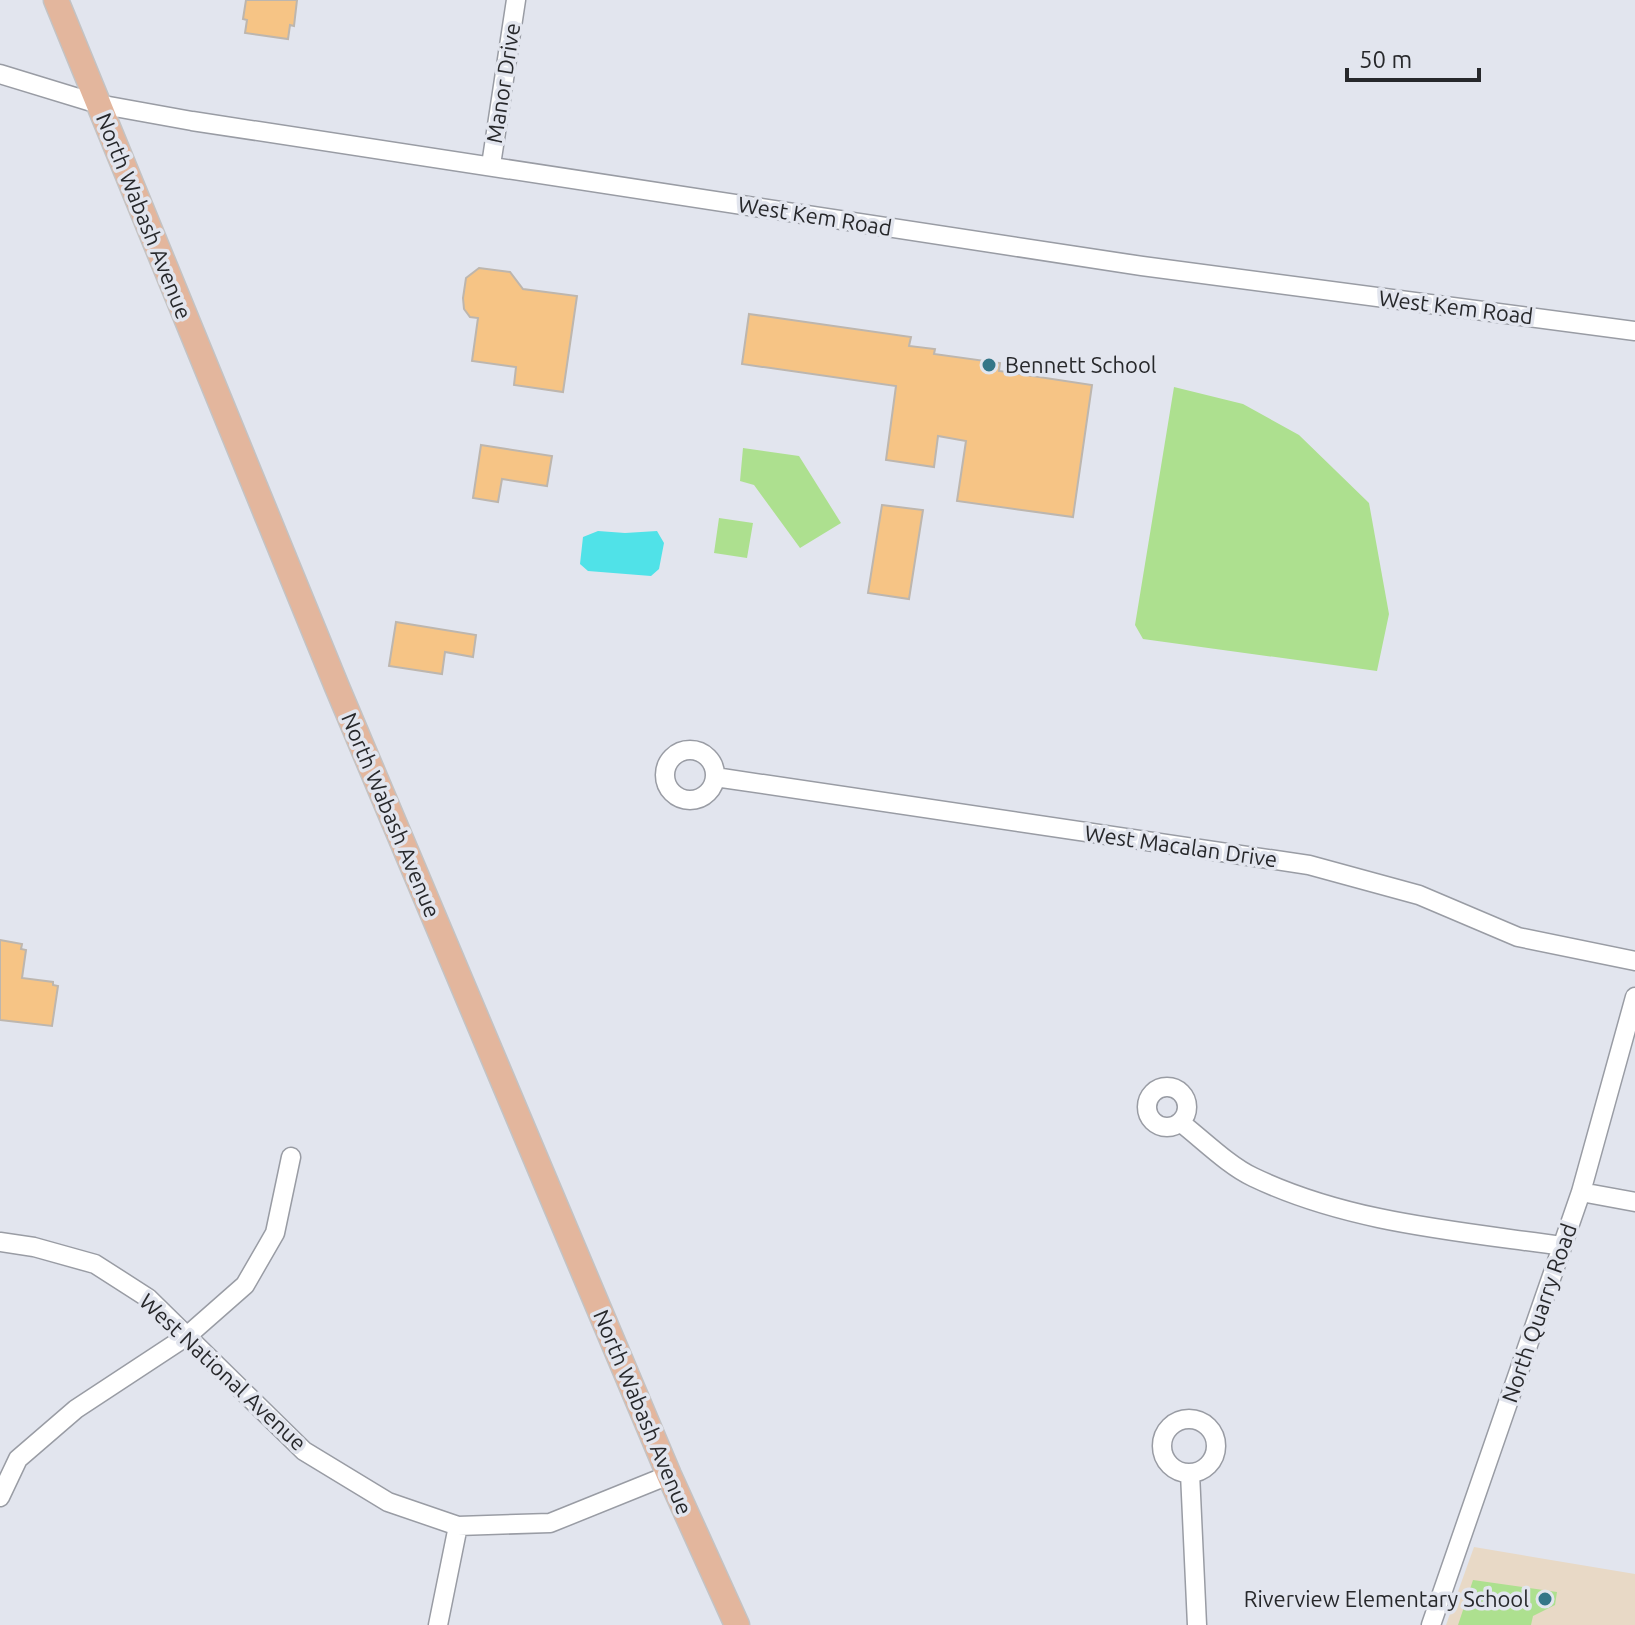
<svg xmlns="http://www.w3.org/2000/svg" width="1635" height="1625" font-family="Ubuntu,sans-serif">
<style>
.education{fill:#e8d9c6}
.green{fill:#ade08f}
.water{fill:#50e2e8}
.building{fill:#f6c485;stroke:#bdb6ae;stroke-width:2}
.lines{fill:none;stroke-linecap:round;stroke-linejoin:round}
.minor-casing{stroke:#999ca4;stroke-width:21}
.major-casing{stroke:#c3c3c4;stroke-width:27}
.minor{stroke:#fff;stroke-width:18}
.major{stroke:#e3b69d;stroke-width:24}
.poi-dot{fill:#347688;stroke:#e2e5ee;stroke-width:3}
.labels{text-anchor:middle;stroke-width:7;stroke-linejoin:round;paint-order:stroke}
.street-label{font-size:22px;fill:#27282b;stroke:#e2e5ee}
.poi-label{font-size:22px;fill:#27282b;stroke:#e2e5ee;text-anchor:start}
</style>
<rect width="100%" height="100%" fill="#e2e5ee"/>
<path class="education" d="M1474 1547 1635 1574V1625H1446Z"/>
<path class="green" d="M1174 387 1243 404 1299 435 1369 503 1389 614 1377 671 1143 639 1135 625Z
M743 448 799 456 841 523 800 548 754 485 740 481Z
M719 518 753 523 747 558 714 553Z
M1473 1580 1557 1592 1555 1605 1533 1616 1531 1625H1458Z"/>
<path class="water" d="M598 531 625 533 657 531 664 543 659 569 651 576 588 571 580 564 583 537Z"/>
<path class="building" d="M246 0H297L294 26 290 25 288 39 245 33 247 20 243 19Z
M479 268 510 272 523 289 577 296 563 392 514 385 516 367 472 361 478 318 470 317 464 309 463 298 466 278Z
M749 314 911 337 909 346 935 349 934 354 1000 363 999 371 1092 385 1073 517 957 501 966 441 938 436 934 467 886 460 896 386 742 364Z
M481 445 552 456 547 486 502 479 498 502 473 498Z
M882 505 923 510 909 599 868 593Z
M396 622 476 635 473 657 445 652 442 674 389 666Z
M0 940 22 944 21 949 26 950 22 978 53 982V985L58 986 52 1026 0 1020Z"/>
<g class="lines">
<defs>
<path id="minor" d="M0 74 98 104 192 121 1142 266 1635 331
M491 165 516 0
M665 775a25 25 0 1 1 50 0a25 25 0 1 1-50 0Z
M715 777 1309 865 1419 895 1518 937 1635 961
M1147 1107a20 20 0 1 1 40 0a20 20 0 1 1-40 0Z
M1180 1122C1202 1139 1229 1166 1253 1177 1349 1223 1458 1231 1562 1246
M1581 1192 1635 1202
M0 1242 34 1247 95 1264 148 1298 304 1451 388 1502 458 1526 550 1523 669 1475
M1162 1446a27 27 0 1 1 54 0a27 27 0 1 1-54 0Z
M1190 1473 1197 1625
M0 1497 18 1459 76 1409 187 1336 245 1285 275 1233 291 1157
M438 1625 458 1526
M1431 1625 1581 1192 1635 997"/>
<path id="major" d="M56 0 337 687 669 1475 737 1625"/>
</defs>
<use href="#minor" class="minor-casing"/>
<use href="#major" class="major-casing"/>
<use href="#minor" class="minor"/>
<use href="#major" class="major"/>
</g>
<g class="poi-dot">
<circle cx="989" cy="365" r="8"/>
<circle cx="1545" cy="1599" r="8"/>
</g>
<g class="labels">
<g class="street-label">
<text transform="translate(503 83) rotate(-81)" y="8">Manor Drive</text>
<text transform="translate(144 216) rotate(68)" y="8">North Wabash Avenue</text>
<text transform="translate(815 216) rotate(9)" y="8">West Kem Road</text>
<text transform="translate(1456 307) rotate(7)" y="8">West Kem Road</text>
<text transform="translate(391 815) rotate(67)" y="8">North Wabash Avenue</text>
<text transform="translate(1181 846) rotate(8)" y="8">West Macalan Drive</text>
<text transform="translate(1539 1313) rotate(-71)" y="8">North Quarry Road</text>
<text transform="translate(223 1372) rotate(43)" y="8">West National Avenue</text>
<text transform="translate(643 1412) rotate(67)" y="8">North Wabash Avenue</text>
</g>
<g class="poi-label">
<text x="1005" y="373">Bennett School</text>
<text x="1529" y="1607" text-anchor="end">Riverview Elementary School</text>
</g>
</g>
<path d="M1347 68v12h132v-12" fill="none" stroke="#27282b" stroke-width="4"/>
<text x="1359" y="68" font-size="24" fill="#27282b" stroke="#e2e5ee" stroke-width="6" paint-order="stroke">50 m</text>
</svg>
